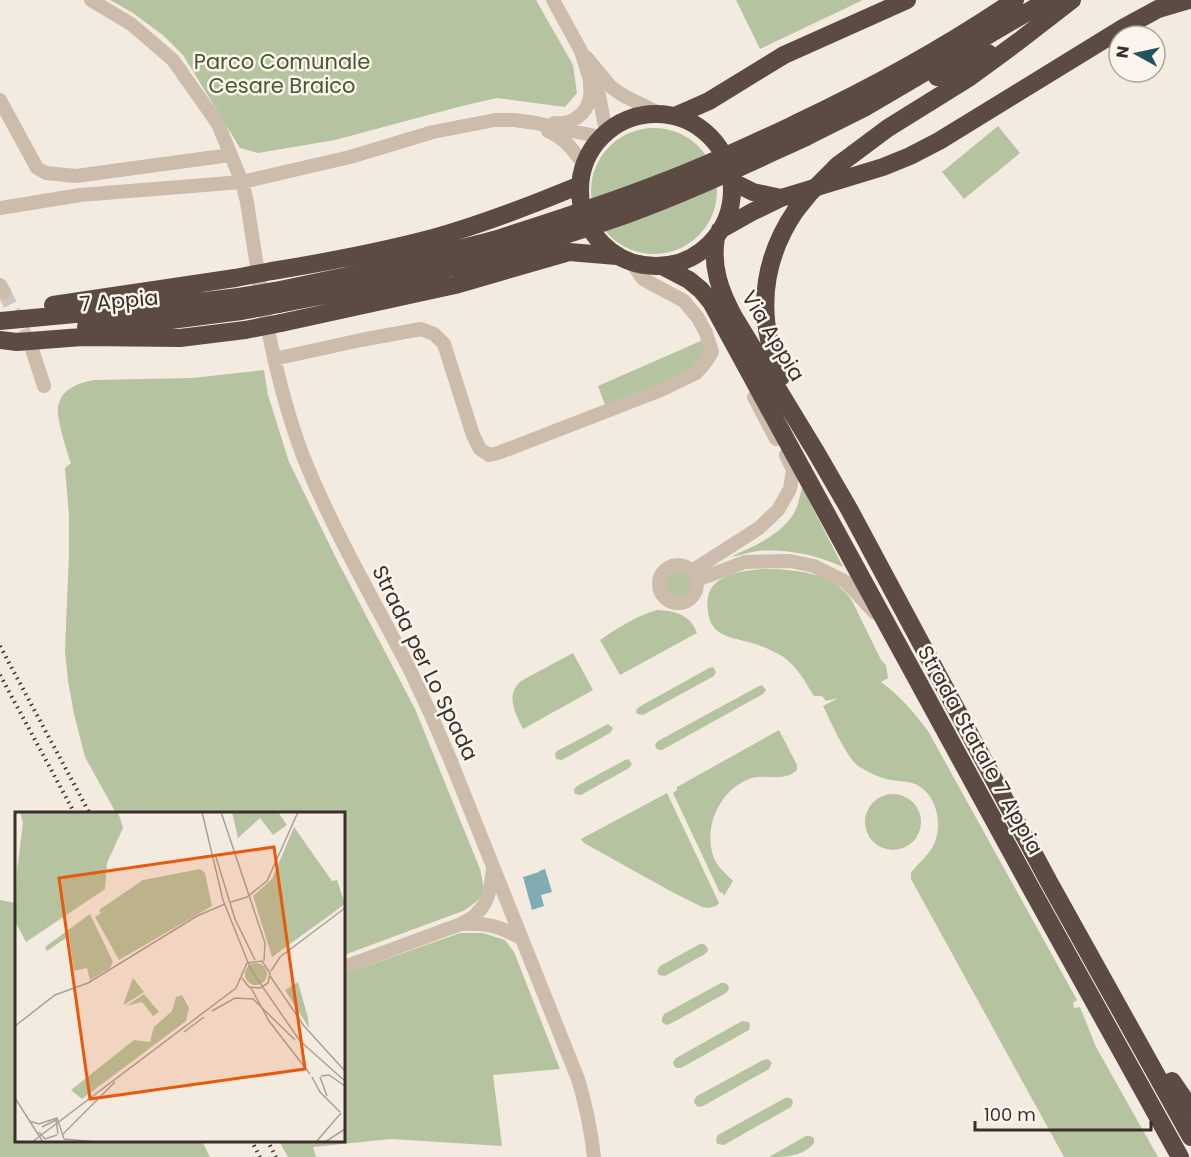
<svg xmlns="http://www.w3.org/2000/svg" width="1191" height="1157" font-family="Poppins,sans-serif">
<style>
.green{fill:#b6c3a0}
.water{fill:#7fadb1}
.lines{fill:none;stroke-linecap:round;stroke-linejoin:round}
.minor-tunnel{stroke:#cfc6bc;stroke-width:14;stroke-dasharray:14 7;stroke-linecap:butt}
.minor{stroke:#ccbcac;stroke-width:14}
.highway{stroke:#5b4b42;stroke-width:18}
.rail{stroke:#3a302b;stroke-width:4;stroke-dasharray:1.5 4.5;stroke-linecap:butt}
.highway-bridge{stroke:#5b4b42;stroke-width:18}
.labels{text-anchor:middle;stroke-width:5;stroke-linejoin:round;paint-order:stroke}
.park-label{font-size:21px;fill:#48592e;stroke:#fbf5ed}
.street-label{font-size:21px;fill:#3a302b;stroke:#fbf5ed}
.inset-road{fill:none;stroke:#aaa098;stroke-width:1.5}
.view{fill:#e8590c;fill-opacity:0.15;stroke:#e8590c;stroke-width:3}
.inset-edge{fill:none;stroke:#3a302b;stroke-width:3}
</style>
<rect width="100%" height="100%" fill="#f4ebe0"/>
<path class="green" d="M110 0H536L573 65 577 93 565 107 497 98 462 106 335 140 258 153 240 148 183 55 164 36 133 13Z
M736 0H863L760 49Z
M998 126 1020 153 964 199 942 172Z
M591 191a63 63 0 1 1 126 0a63 63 0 1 1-126 0Z
M703 340 706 347C705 351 704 357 702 360 692 376 624 398 605 405L598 386Z
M264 370 268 395 289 462 337 560 415 709 480 869C486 894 484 898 463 911L344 955V814L116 813 85 757 74 714 68 681 65 651 69 553V516L65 468 71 463C67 451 56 418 58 407 61 389 78 383 94 380L192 378Z
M802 487 843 567C816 555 788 549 758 551 749 552 739 556 730 557 752 547 779 536 793 515 798 507 800 496 802 487Z
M761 569C789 569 826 571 846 593 852 599 856 609 860 617 867 631 874 646 881 660L886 665 888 678 881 682C899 695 914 712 928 731L1077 1000 1073 1003 1074 1008 1080 1007 1096 1047 1158 1157H1064L911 879V873C917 864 926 858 932 848 944 828 938 794 915 784 905 780 893 782 883 778 875 776 865 770 858 766 845 755 831 722 823 706L838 698 826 701 822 696H814C805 682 797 666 782 656 772 650 760 645 748 642 729 637 710 635 708 611 707 606 707 599 709 593 717 573 744 571 761 569Z
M664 585a14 14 0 1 1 28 0a14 14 0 1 1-28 0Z
M657 610C675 611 690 614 697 633L620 675 600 640C618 628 636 616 657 610Z
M573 653 593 690 523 729C515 713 505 695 521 681Z
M713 667 716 672 714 676 643 715 637 714 636 710 639 707 709 668Z
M762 685 766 690 763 694 662 750H659L656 748 655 744 658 741 759 686Z
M608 724 613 728 610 733 562 760 556 759 555 754 557 751Z
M779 730 797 765V770C784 783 764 773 749 779 721 790 705 823 712 852 715 865 724 872 733 881L724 896 722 892 720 893 673 793 677 790V787Z
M628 759 632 764 629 768 581 795 575 794 574 789 577 786 625 760Z
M667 793 719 903 716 906 709 908 702 907 672 892 584 843 581 839Z
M865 822a28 28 0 1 1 56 0a28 28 0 1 1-56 0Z
M0 900 16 903V1140L202 1141 210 1157H0Z
M460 933H483L505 940 514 952 560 1069 493 1075 502 1146 391 1139 313 1147 316 1157H288L279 1141 344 1140V974Z
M700 944H704L707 947 708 951 705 954 665 976 659 975 657 971 660 966Z
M721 983H725L728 985 729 989 726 993 670 1024 666 1025 662 1022V1018L664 1014Z
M742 1021 749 1022 750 1026 749 1030 681 1068H677L674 1066 673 1062 676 1058Z
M768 1059 772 1063 769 1069 703 1106 698 1107 695 1104 694 1100 697 1096 763 1060Z
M785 1098C789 1097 793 1098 793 1103L791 1107 724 1145 717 1144 716 1138 718 1135Z
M806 1136H810L814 1138V1143C802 1157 786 1157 769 1157Z"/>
<path class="water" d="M545 869 552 892 541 895 544 906 532 910 523 877 539 872V871Z"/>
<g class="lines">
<path class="minor-tunnel" d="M4 292 31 346"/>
<path class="minor" d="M91 0 131 24 173 60 218 124 242 182 247 202C260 288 272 374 303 456 333 531 374 600 411 672 425 701 438 730 450 759L578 1079C586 1105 591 1130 594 1157
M553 0 581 51 590 80 599 95 606 132
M586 57 611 87 624 96 659 113
M0 100 37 168 46 173 76 176 230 155
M554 123C571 125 587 115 590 97 591 92 590 87 590 82
M548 131C567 140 572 149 584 165
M0 208 80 195 242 182 350 157 433 132 495 120H514L536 123 600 137
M0 285 4 292
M31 346 44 386
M274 359 361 340 421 329 434 334 444 344 473 435 480 449 489 455 498 453 661 390 696 373 705 363 712 352 706 333 698 318 684 301 643 279 631 262
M754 397 776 439
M659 584a19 19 0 1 1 38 0a19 19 0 1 1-38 0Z
M692 571 759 528 778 510 790 489 793 470 786 455
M697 580 745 562 790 561 814 566 846 582 875 613
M463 924C488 923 499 926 521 938
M344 967 461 924C466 921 473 918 477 913 489 903 491 884 493 869"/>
<path class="highway" d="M937 77 988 53
M580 190a76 76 0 1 1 152 0a76 76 0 1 1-152 0Z
M675 116 709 101 784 55 907 0
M797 123C873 87 946 47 1015 0
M806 137 864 108 1048 0
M837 166 888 128 970 77 1019 41 1072 0
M731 181 753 192 781 198
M720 230 752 212 781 198 883 167 910 156 939 141 1123 28 1158 9 1189 0
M716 237C711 267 720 291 734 317L816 452 849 509 1049 882 1191 1137
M662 266 689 280 701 290 711 302 1033 892 1180 1157
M272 271C327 262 380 252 433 238 483 224 532 205 580 185
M275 291 385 268 494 240
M279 304 392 282 500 255
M53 305 235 278
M0 321 171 305 239 297
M281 323 455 285 569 252 617 256
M86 327 171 320 241 311
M0 340 17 342 82 337 180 338 245 330
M781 377C756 318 760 263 796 210
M1172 1081 1191 1109"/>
<path class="rail" d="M0 646 90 814
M0 675 75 814
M251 1140 260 1157
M267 1140 276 1157"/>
<path class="highway-bridge" d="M796 210 809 194 837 166
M494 240C551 222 607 204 663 182 708 165 753 144 797 123
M500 255C543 242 586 229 628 214 689 192 747 164 806 137
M235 278 272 271
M239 297 275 291
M241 311 279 304
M245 330 281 323"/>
</g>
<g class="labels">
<g class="park-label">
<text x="282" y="69">Parco Comunale<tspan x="282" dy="24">Cesare Braico</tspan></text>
</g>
<g class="street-label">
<text transform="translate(119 301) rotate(-5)" y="7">7 Appia</text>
<text transform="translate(773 336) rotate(59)" y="7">Via Appia</text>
<text transform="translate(425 663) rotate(64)" y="7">Strada per Lo Spada</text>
<text transform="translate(980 750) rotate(61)" y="7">Strada Statale 7 Appia</text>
</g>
</g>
<g transform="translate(15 812)">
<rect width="330" height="330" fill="#f4ebe0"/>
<path d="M5 0H103L108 16 92 51 90 77 11 130 1 111 2 59 8 11ZM217 0H263L272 13 258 23 245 6 223 26ZM279 15 317 69 322 68 330 92 257 145 238 84 257 67ZM185 57 190 61 197 94 104 148 80 105 86 101 84 98 128 68ZM75 102 98 150 95 156 75 168 72 156 59 159 54 124 32 139 30 135ZM230 162a11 11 0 1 1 22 0a11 11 0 1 1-22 0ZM118 166 129 180 109 193V190ZM283 170 293 206 294 216 270 178ZM129 182 144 200 138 204 127 190 111 194ZM167 183 174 196 171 209 67 287 56 278 119 228 135 230 139 215 157 199 161 185Z" fill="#b6c3a0"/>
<path class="inset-road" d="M187 0 208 88 236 158 285 229 330 269M206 0 250 131 249 149M200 42 220 107 240 148M216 90 232 85 252 69 283 0M256 159 265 145 330 96M255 164 289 214 330 259M236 176 254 209 295 262M197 199 220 186 238 187 280 228M0 214 40 183 73 171 182 104 210 92M169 220 189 205M306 264 314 263 330 274M297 265 305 280 325 300M305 265 312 284M0 286 28 330M14 309 24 312 42 306 49 327M27 315 41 308 43 322M24 320 30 327 42 323M48 322 100 270M49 327 82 330M17 330 221 176 232 151 247 149 255 161 253 171 245 176 234 175 227 166M301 330 326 301M310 330 330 317"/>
<path class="view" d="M259 35 290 257 75 287 44 66Z"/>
<rect width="330" height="330" class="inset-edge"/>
</g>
<g transform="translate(1137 54) rotate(278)"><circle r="28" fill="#fbf5ed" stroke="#aea69f" stroke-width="1.5"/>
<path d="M0-4.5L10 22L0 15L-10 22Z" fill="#1f565d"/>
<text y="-9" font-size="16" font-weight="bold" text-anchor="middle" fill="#3a302b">N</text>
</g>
<path d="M975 1121v9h176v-9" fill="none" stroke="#3a302b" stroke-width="3"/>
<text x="984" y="1121" font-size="18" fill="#3a302b" stroke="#fbf5ed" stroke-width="4.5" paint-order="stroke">100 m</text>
</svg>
